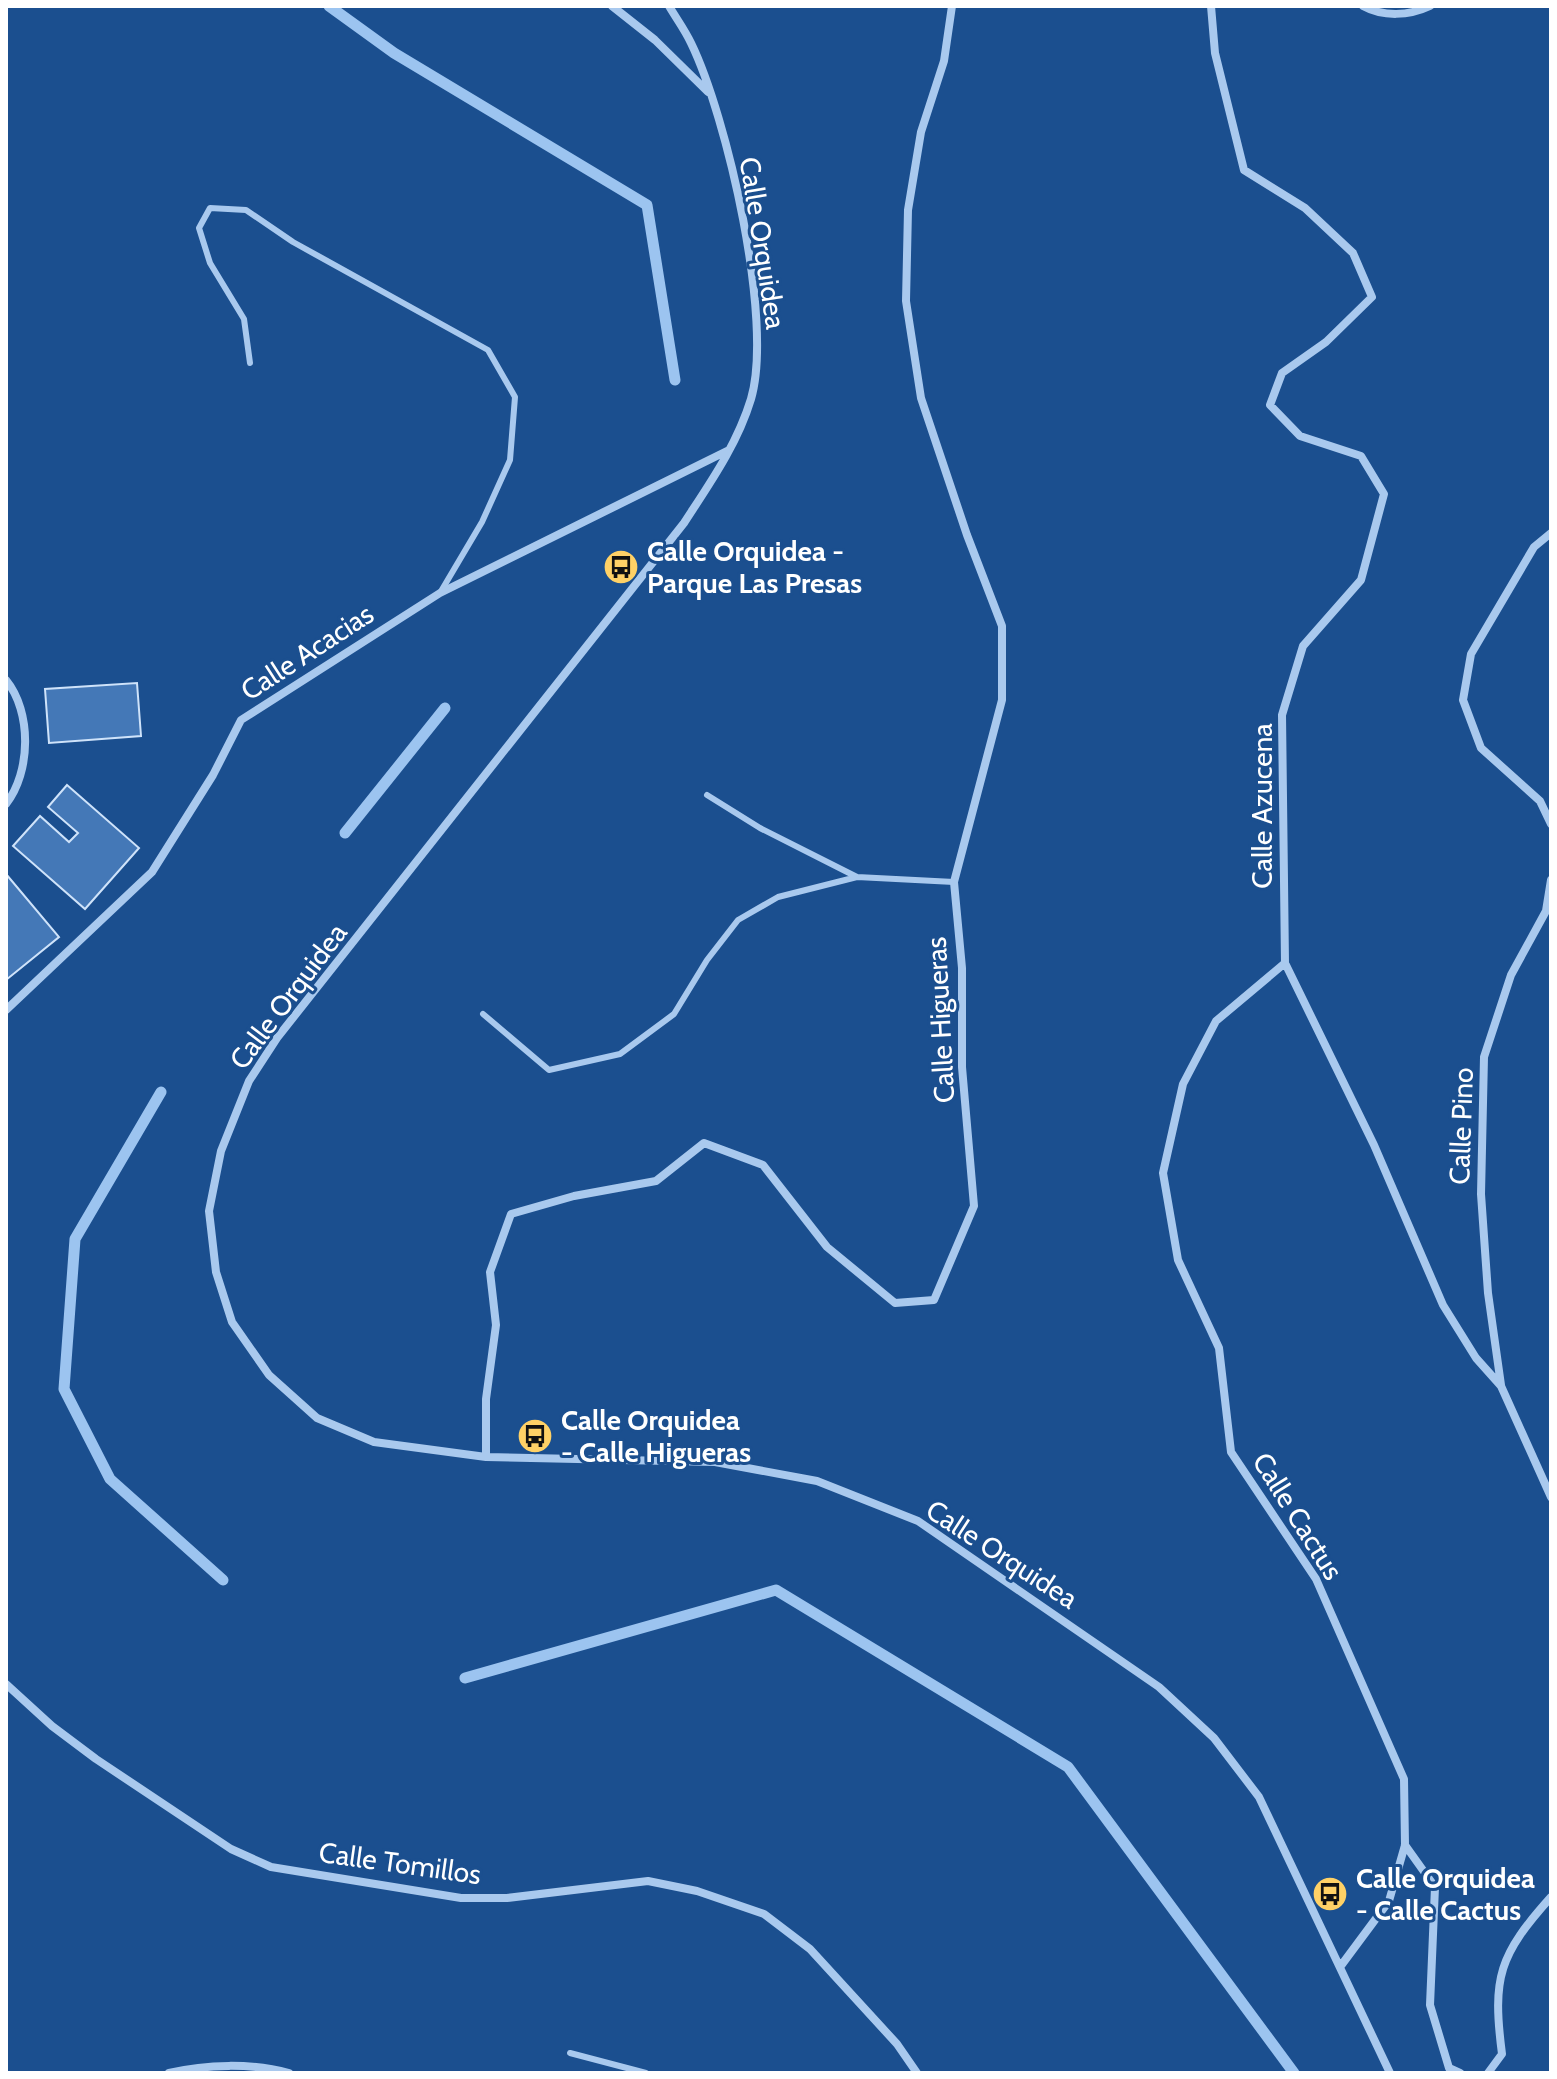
<svg xmlns="http://www.w3.org/2000/svg" width="1557" height="2079" font-family="Cabin,sans-serif">
<style>
.lines{fill:none;stroke-linecap:round;stroke-linejoin:round}
.stream{stroke:#9cc4f0;stroke-width:11}
.building{fill:#4478b7;stroke:#cfe3fa;stroke-width:2}
.service{stroke:#a9c9ee;stroke-width:6}
.minor{stroke:#a9c9ee;stroke-width:8}
.labels{text-anchor:middle;stroke-width:6;stroke-linejoin:round;paint-order:stroke}
.street-label{font-size:28px;fill:#fff;stroke:#1b4f8f}
.poi-label{font-size:28px;font-weight:bold;fill:#fff;stroke:#1b4f8f;text-anchor:start}
</style>
<rect width="100%" height="100%" fill="#1b4f8f"/>
<g class="lines">
<path class="stream" d="M329 6 394 53 647 205 675 380
M345 833 445 708
M161 1092 75 1239 64 1389 110 1479 223 1580
M465 1678 776 1590 1068 1767 1294 2073"/>
</g>
<path class="building" d="M137 683 141 736 49 743 45 689Z
M67 785 139 848 85 909 13 846 40 816 69 842 78 833 48 807Z
M6 874 59 937 6 980Z"/>
<g class="lines">
<path class="service" d="M250 363 244 319 210 263 199 228 210 208 246 210 293 242 488 350 515 397 510 460 482 522 440 593
M707 795 760 828 857 877
M483 1014 549 1070 620 1054 674 1014 707 960 738 920 778 897 857 877 954 882
M570 2053 646 2073"/>
<path class="minor" d="M612 6 655 40 708 92
M669 6C676 18 685 30 691 43 727 117 774 321 751 399 737 445 710 483 684 523L277 1038 249 1081 221 1151 209 1211 216 1272 232 1322 269 1375 317 1418 374 1442 486 1457 715 1462 817 1481 918 1521 1159 1687 1214 1738 1259 1797 1390 2073
M1211 6 1215 53 1244 170 1305 208 1353 253 1372 297 1326 342 1282 373 1270 405 1300 436 1361 456 1384 494 1361 580 1303 646 1282 715 1285 963 1374 1145 1443 1305 1476 1358 1501 1386 1551 1497
M1363 6C1383 17 1409 16 1430 6
M1551 533 1534 547 1471 654 1463 700 1481 748 1540 801 1551 824
M6 680C32 712 31 772 6 804
M1285 963 1216 1021 1183 1084 1163 1173 1178 1260 1219 1348 1231 1452 1316 1579 1404 1779 1405 1845 1389 1901 1340 1967
M6 1010 152 872 213 775 241 720 440 593 729 450
M1501 1385 1488 1293 1481 1194 1484 1057 1511 975 1546 911 1551 880
M486 1457V1399L496 1325 490 1272 511 1214 574 1196 656 1181 704 1143 763 1165 827 1247 895 1303 934 1300 974 1206 962 1067V968L954 882 1002 700V626L967 535 921 398 906 301 908 210 921 132 944 61 952 6
M6 1684 52 1726 96 1759 231 1849 271 1867 461 1898H507L648 1881 697 1891 764 1914 810 1949 897 2044 917 2073
M1405 1845 1435 1887 1430 2005 1449 2068 1460 2073
M169 2073C206 2064 252 2063 289 2073
M1488 2073 1502 2054C1492 1977 1499 1955 1551 1897"/>
</g>
<defs>
<symbol id="bus-disc" viewBox="-11 -11 22 22"><circle r="9.5" fill="#ffd166" stroke="#1b4f8f"/><path d="M-5-6H5V4H4V6H2V4H-2V6H-4V4H-5ZM-3.5-4V0h7V-4ZM-3.5 1.2v1.5H-2V1.2ZM2 1.2v1.5H3.5V1.2Z" fill="#111"/></symbol>
</defs>
<g fill-rule="evenodd">
<use href="#bus-disc" x="601" y="547" width="40" height="40"/>
<use href="#bus-disc" x="515" y="1416" width="40" height="40"/>
<use href="#bus-disc" x="1310" y="1874" width="40" height="40"/>
</g>
<g class="labels">
<g class="street-label">
<text transform="translate(763 243) rotate(81)" y="10">Calle Orquidea</text>
<text transform="translate(307 652) rotate(-33)" y="10">Calle Acacias</text>
<text transform="translate(1262 806) rotate(-90)" y="10">Calle Azucena</text>
<text transform="translate(288 996) rotate(-53)" y="10">Calle Orquidea</text>
<text transform="translate(940 1020) rotate(-93)" y="10">Calle Higueras</text>
<text transform="translate(1461 1126) rotate(-88)" y="10">Calle Pino</text>
<text transform="translate(1298 1516) rotate(58)" y="10">Calle Cactus</text>
<text transform="translate(1002 1554) rotate(33)" y="10">Calle Orquidea</text>
<text transform="translate(400 1863) rotate(8)" y="10">Calle Tomillos</text>
</g>
<g class="poi-label">
<text x="647" y="561">Calle Orquidea -<tspan x="647" dy="32">Parque Las Presas</tspan></text>
<text x="561" y="1430">Calle Orquidea<tspan x="561" dy="32">- Calle Higueras</tspan></text>
<text x="1356" y="1888">Calle Orquidea<tspan x="1356" dy="32">- Calle Cactus</tspan></text>
</g>
</g>
<rect width="1557" height="2079" fill="none" stroke="#ffffff" stroke-width="16"/>
</svg>
